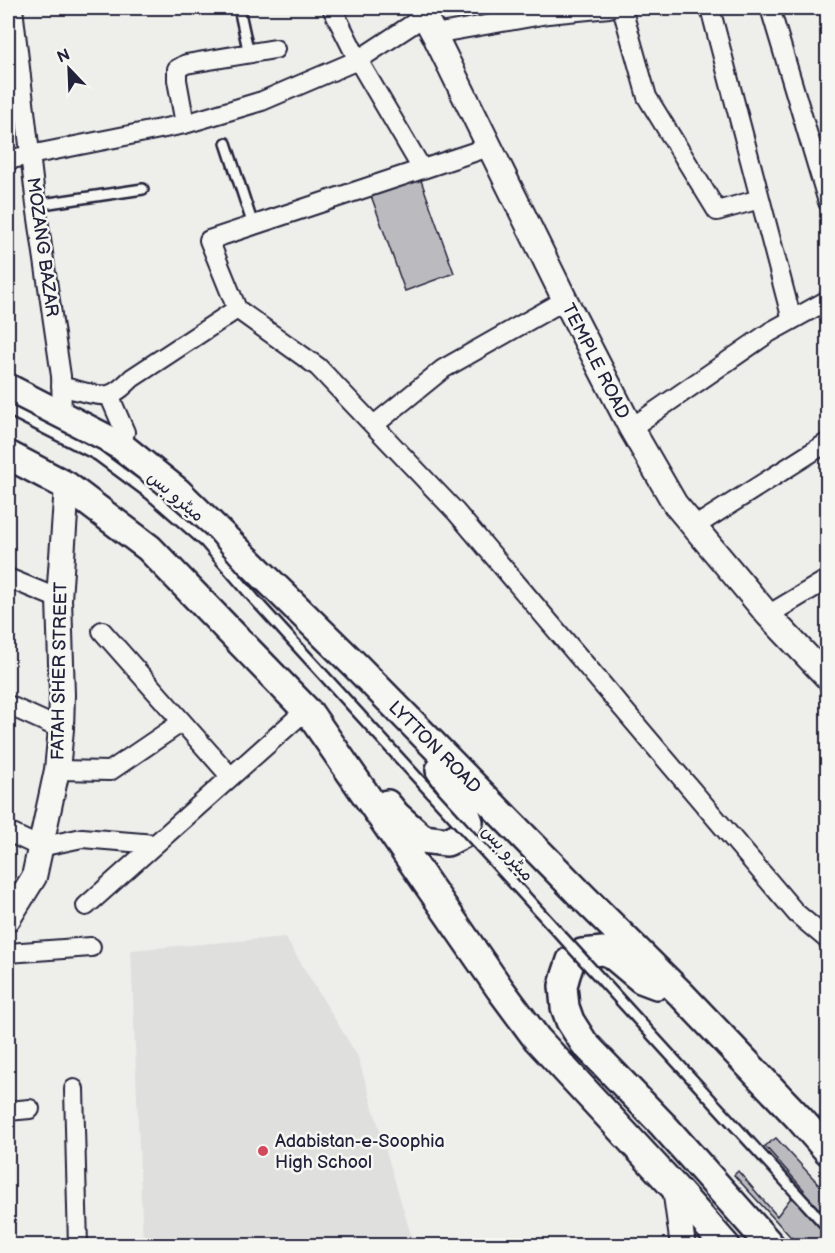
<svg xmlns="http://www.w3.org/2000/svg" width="835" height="1253" font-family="'Balsamiq Sans','Playpen Sans Arabic',sans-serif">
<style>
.built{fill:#dfdfde}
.building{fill:#bbbbbf;stroke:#22223b;stroke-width:1.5}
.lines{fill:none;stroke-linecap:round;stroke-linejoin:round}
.lane-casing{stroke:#22223b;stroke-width:14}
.street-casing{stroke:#22223b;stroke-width:22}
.secondary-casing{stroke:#22223b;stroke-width:28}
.primary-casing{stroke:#22223b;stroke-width:32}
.lane{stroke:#f6f6f2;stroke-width:9}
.street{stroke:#f6f6f2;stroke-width:18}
.secondary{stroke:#f6f6f2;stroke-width:24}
.primary{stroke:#f6f6f2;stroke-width:27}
.lane-bridge-casing{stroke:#22223b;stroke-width:14;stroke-linecap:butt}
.lane-bridge{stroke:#f6f6f2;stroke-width:9}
.poi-dot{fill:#d1495b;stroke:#f6f6f2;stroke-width:2}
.labels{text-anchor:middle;stroke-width:5;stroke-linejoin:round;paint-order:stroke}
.street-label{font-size:18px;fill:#22223b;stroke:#f6f6f2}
.poi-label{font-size:18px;fill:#22223b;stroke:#f6f6f2;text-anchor:start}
</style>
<rect width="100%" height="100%" fill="#eeeeeb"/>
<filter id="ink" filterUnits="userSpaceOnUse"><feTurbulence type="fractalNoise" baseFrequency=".0167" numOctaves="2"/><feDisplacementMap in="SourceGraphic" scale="12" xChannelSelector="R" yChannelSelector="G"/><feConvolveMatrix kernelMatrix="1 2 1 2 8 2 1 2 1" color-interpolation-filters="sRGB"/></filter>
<g filter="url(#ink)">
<path class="built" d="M285 937 358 1057 414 1245H143L131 950Z"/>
<path class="building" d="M418 172 454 273 405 291 369 190Z
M776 1138 828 1194V1246H799L734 1175 738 1171 777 1216 793 1195 804 1190 765 1146Z"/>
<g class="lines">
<defs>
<path id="lane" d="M239 8 249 54
M226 143 253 225
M36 205 143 189"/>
<path id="street" d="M13 8 36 205 61 376 62 416
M332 8 358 60 422 169
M622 8 647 97 717 211 760 199
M710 8 792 320
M770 8 828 202
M434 34 548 14 609 8
M185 124 177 80V69L186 64 275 49
M489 147 209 240 237 309 318 367 456 512 796 913 828 940
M8 160 30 155 185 124 262 101 358 60 425 16
M61 386C72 389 98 397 108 395 117 393 126 384 132 378L237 309
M109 395 125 432 121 446
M374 425 443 369 565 300
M631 428 770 332 828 300
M694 527 828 442
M8 578 59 599
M768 615 828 579
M102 631 230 776
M8 705 61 729
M57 770 110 771 182 722
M8 832 40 847 82 838 155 844
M86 906 306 710
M8 953 91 947
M74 1089 78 1246
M8 1111 30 1109"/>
<path id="secondary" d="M420 8 434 34 565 300 631 428 675 504 768 615 828 678
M8 919 34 877 57 770 61 729 62 695 59 599 67 486
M675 1188 683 1246"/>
<path id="primary" d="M8 388 121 446 177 491 357 667 583 897 681 994 799 1118 828 1151
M8 455 67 486 149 548 310 714 500 989 537 1039 675 1188 726 1246
M387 804 396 815 423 839 447 842 463 834 469 822C463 802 453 786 440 770
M657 985 641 979 610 953 603 951 582 953 571 960 566 975 563 986 565 1007 570 1021 584 1043 663 1125 771 1246"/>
</defs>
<use href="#lane" class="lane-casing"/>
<use href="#street" class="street-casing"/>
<use href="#secondary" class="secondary-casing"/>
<use href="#primary" class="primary-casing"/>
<use href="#lane" class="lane"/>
<use href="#street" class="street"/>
<use href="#secondary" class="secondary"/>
<use href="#primary" class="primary"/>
<defs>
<path id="lane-bridge" d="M8 410 97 455 151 495 205 542 256 601 828 1228"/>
</defs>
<use href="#lane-bridge" class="lane-bridge-casing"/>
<use href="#lane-bridge" class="lane-bridge"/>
</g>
</g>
<circle class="poi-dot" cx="263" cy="1151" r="6"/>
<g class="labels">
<g class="street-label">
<text transform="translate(43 247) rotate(82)" y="6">MOZANG BAZAR</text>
<text transform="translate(596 361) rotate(63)" y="6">TEMPLE ROAD</text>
<text transform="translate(176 496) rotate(40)" y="6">میٹرو بس</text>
<text transform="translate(59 671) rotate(-89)" y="6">FATAH SHER STREET</text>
<text transform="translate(435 747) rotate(45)" y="6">LYTTON ROAD</text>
<text transform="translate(508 853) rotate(48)" y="6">میٹرو بس</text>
</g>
<g class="poi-label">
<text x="275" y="1147">Adabistan-e-Soophia<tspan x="275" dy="21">High School</tspan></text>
</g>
</g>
<rect width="835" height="1253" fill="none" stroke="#f6f6f2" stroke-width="30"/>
<rect x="15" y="15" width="805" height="1223" fill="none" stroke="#22223b" stroke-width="2" filter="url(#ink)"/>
<g transform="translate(69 69) rotate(337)" stroke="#f6f6f2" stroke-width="4.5" paint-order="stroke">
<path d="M0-4.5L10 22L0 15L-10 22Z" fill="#22223b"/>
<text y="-9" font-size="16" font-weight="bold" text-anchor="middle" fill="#22223b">N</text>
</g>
</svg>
